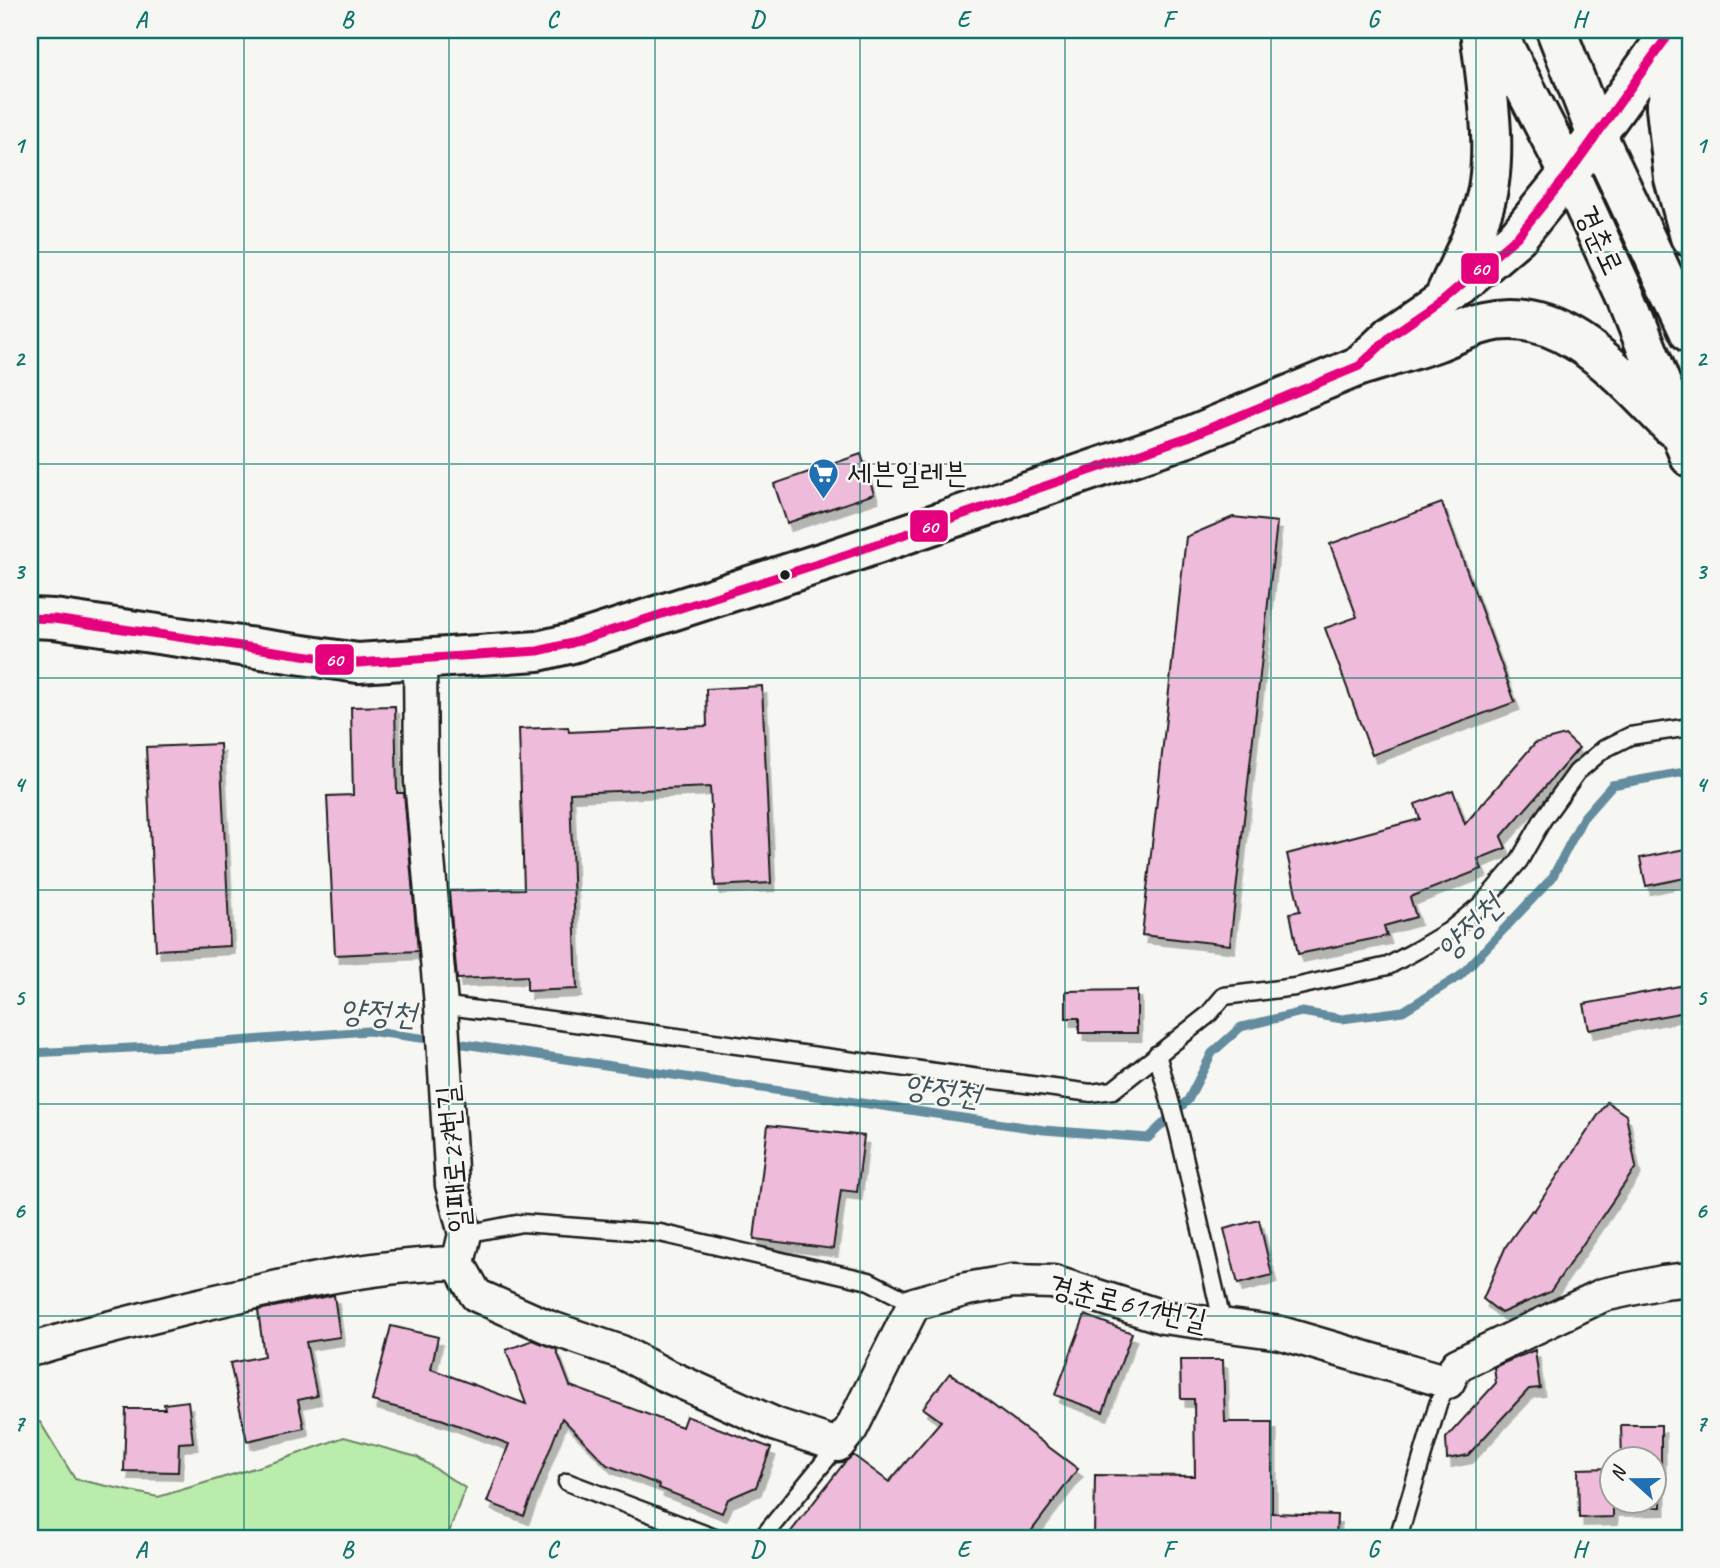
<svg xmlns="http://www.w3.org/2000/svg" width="1720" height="1568" font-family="Caveat,'Poor Story',sans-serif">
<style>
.green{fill:#baecac;stroke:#6b8464;stroke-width:2}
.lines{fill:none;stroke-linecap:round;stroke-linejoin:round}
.stream{stroke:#648c9f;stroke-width:9}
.building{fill:#eebbda;stroke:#1c1c1c;stroke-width:2;filter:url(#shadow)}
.service-casing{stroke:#1c1c1c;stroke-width:21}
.minor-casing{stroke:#1c1c1c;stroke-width:37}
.tertiary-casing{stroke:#1c1c1c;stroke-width:44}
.secondary-casing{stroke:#1c1c1c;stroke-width:44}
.service{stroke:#f6f6f2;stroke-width:16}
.minor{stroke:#f6f6f2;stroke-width:32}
.tertiary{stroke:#f6f6f2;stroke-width:38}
.secondary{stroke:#f6f6f2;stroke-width:38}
.bus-1-casing{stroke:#f6f6f2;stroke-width:14}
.bus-1{stroke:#e5007d;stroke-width:9}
.grid{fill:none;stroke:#0f766e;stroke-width:2;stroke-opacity:0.55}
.bus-dot{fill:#1c1c1c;stroke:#f6f6f2;stroke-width:2.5}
.labels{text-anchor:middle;stroke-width:5;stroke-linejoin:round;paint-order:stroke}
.street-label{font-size:30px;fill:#1c1c1c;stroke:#f6f6f2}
.poi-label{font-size:30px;fill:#1c1c1c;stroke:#f6f6f2;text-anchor:start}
.water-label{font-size:32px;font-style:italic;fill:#40545d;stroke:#f6f6f2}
.line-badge{stroke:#f6f6f2;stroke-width:2.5}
.badge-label{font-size:19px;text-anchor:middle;font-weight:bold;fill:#fff}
.neatline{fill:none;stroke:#0f766e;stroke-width:2.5}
.grid-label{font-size:23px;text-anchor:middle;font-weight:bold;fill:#0f766e}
</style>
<defs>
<filter id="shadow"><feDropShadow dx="4.5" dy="8" stdDeviation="0" flood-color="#0004"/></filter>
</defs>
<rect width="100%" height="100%" fill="#f6f6f2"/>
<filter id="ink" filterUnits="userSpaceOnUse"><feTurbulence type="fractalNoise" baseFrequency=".0143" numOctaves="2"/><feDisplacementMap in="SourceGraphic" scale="14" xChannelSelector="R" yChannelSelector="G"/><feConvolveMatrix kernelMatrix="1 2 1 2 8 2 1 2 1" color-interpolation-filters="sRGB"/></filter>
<g filter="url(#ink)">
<path class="green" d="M40 1422 75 1479 158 1497 281 1460 344 1437 417 1457 465 1488 447 1538H30V1423Z"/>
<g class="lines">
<path class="stream" d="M450 1042 1044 1130 1148 1138 1188 1100 1212 1053 1241 1027 1302 1012 1342 1019 1403 1011 1460 976 1552 878 1583 818 1612 785 1690 771
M30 1053 172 1046 368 1031 436 1040"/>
</g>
<path class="building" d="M861 454 874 494 787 523 774 484Z
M1442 503 1515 702 1372 755 1325 628 1357 617 1330 544Z
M1233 517 1277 522 1230 945 1142 935 1186 537Z
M762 686 771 883 715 886 710 787 570 793 577 989 527 991V976L457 979 449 891 524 889 519 729 568 727 569 732 707 726 706 689Z
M395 706 397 793H404L418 951 335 955 327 796 353 795 351 707Z
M1565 735 1579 748 1501 837 1506 848 1478 859 1482 869 1410 897 1416 917 1384 926 1387 936 1298 954 1290 913 1300 911 1287 854 1420 819 1415 804 1453 790 1465 824 1535 743Z
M220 744 230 946 156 950 146 747Z
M1690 848V877L1646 886 1640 858Z
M1690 984V1011L1589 1030 1584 1004Z
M1137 990V1033H1079V1018H1066V991Z
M1607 1102 1626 1115 1636 1167 1550 1292 1501 1313 1483 1299 1506 1246 1532 1210 1534 1211Z
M768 1125 864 1136 857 1192 841 1190 833 1249 754 1239Z
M1259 1220 1272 1275 1238 1284 1224 1229Z
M334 1295 340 1337 306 1342 317 1396 298 1400 304 1428 247 1441 230 1363 264 1356 258 1310Z
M1085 1315 1132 1333 1103 1412 1055 1395Z
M391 1326 438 1337 431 1369 526 1404 506 1350 533 1340 556 1349 570 1386 682 1427 686 1416 771 1448 756 1487 728 1499 722 1513 659 1488 660 1485 607 1465 562 1418 524 1516 487 1502 509 1444 441 1419 372 1401Z
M1535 1350 1540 1388 1529 1389 1468 1455 1447 1459 1446 1438 1496 1383 1494 1367Z
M1180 1360H1223L1225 1422H1272V1513L1337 1515 1336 1538H1094L1095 1475 1195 1476 1194 1399H1181Z
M950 1373 1078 1469 1026 1538H786L845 1462 853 1455 889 1482 941 1421 923 1408Z
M188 1401 193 1442 179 1443 178 1472 124 1471 126 1409H165L164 1404Z
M1621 1425H1661V1507L1613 1508V1517L1579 1518 1578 1469 1612 1468V1502H1654V1460H1622Z"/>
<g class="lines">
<defs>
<path id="service" d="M441 1005 1091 1093 1113 1090 1208 1015 1224 996 1295 987 1388 966 1417 950 1449 931 1482 904 1519 861 1543 819 1577 772 1604 749 1630 736 1690 727
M1157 1054 1178 1130 1223 1325
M465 1234 522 1223 660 1233 869 1281 914 1304
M567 1482 715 1538
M762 1538 838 1445
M1398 1538 1438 1404 1448 1382"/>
<path id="minor" d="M458 1263 476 1295 548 1327 621 1352 663 1374 777 1425 838 1445 851 1429 914 1304 967 1289 1013 1281 1053 1282 1163 1317 1281 1333 1448 1382 1457 1365 1603 1295 1663 1282 1690 1279
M30 1350C79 1334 129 1323 179 1310 270 1288 365 1265 458 1263L465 1234 452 1185 441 1005 421 781 420 658"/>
<path id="tertiary" d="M30 618 54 619 358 663 538 651 572 643 833 559 1188 437 1359 366 1392 335 1443 300 1518 236 1569 173 1672 30"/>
<path id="secondary" d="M1495 30 1569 173 1628 301 1690 457
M1556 30 1596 133 1690 333
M1684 30 1666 108 1674 178 1690 237
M1443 300C1456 271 1471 242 1482 212 1501 158 1486 85 1480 30
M1359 366C1385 358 1410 351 1436 342 1452 336 1469 327 1486 323 1564 304 1623 379 1672 427"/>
</defs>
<use href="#service" class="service-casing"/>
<use href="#minor" class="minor-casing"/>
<use href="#tertiary" class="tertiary-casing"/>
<use href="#secondary" class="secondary-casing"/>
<use href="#service" class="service"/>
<use href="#minor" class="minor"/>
<use href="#tertiary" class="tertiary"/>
<use href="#secondary" class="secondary"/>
<defs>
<path id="bus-1" d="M30 618 54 619 358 663 538 651 572 643 833 559 1188 437 1359 366 1392 335 1443 300 1518 236 1569 173 1672 30"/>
</defs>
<use href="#bus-1" class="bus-1-casing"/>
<use href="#bus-1" class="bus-1"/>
</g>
</g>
<path class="grid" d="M244 30V1538M449 30V1538M655 30V1538M860 30V1538M1065 30V1538M1271 30V1538M1476 30V1538M30 252H1690M30 464H1690M30 678H1690M30 890H1690M30 1104H1690M30 1316H1690"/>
<defs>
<symbol id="supermarket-pin" viewBox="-11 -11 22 30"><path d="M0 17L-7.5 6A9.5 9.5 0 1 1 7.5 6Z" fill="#1f6fb2" stroke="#f6f6f2"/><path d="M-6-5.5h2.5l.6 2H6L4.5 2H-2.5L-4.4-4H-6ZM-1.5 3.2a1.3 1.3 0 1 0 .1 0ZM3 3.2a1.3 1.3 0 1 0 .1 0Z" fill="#fff"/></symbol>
</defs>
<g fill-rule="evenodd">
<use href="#supermarket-pin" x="806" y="456" width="35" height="47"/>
</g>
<circle class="bus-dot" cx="785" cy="575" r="6"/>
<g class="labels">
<g class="street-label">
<text transform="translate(1600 240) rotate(65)" y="10">경춘로</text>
<text transform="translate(453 1159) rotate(-95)" y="10">일패로27번길</text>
<text transform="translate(1128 1303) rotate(13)" y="10">경춘로611번길</text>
</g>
<g class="poi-label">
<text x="847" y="483">세븐일레븐</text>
</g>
<g class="water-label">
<text transform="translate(1469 927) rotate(-45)" y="11">양정천</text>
<text transform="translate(378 1012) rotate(3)" y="11">양정천</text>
<text transform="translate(942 1090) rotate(8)" y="11">양정천</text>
</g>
</g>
<g class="line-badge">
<rect x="1460" y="252" width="40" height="33" rx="7" fill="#e5007d"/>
<rect x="909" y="509" width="40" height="34" rx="7" fill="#e5007d"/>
<rect x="314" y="643" width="41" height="33" rx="7" fill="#e5007d"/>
</g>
<g class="badge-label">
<text x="1480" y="275">60</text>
<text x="929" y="533">60</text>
<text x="334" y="666">60</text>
</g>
<rect width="1720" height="1568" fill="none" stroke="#f6f6f2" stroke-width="77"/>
<g transform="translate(1633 1480) rotate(291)"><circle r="33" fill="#f6f6f2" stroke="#9f9f9c" stroke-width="2"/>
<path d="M0-5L12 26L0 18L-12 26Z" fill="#1f6fb2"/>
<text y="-10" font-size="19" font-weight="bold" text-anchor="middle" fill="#1c1c1c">N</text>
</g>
<rect x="38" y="38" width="1644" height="1492" class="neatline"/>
<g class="grid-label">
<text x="141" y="27">A</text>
<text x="347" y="27">B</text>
<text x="552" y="27">C</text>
<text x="757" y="27">D</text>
<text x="963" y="27">E</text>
<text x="1168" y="27">F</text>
<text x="1373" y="27">G</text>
<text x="1579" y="27">H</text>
<text x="19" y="153">1</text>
<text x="1701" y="153">1</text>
<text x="19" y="366">2</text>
<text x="1701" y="366">2</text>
<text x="19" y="579">3</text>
<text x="1701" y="579">3</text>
<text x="19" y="792">4</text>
<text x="1701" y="792">4</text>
<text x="19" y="1005">5</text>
<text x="1701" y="1005">5</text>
<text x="19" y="1218">6</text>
<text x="1701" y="1218">6</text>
<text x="19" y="1431">7</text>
<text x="1701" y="1431">7</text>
<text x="141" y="1557">A</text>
<text x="347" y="1557">B</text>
<text x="552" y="1557">C</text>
<text x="757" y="1557">D</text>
<text x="963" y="1557">E</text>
<text x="1168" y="1557">F</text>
<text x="1373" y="1557">G</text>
<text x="1579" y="1557">H</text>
</g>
</svg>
